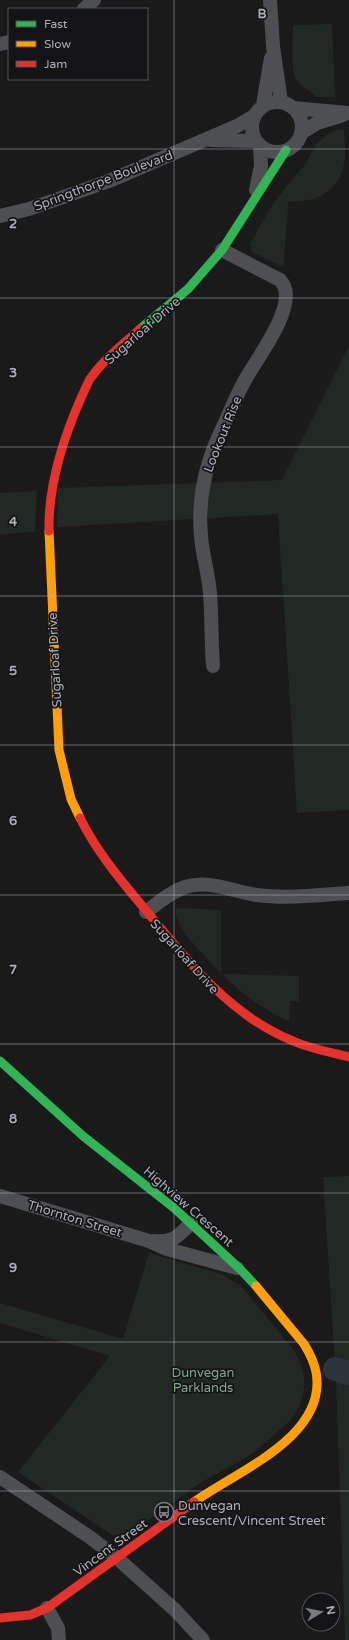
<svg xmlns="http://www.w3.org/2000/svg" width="349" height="1640" font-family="'Varela Round',sans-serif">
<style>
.green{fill:#222924}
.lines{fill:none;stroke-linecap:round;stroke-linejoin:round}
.river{stroke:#2d333c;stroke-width:24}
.street{stroke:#4e4f53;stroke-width:14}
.fast{stroke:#30b455;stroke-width:9}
.slow{stroke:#ff9f0a;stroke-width:9}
.jam{stroke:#e5322d;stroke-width:9}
.grid{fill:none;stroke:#acafba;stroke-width:1;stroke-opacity:0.55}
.labels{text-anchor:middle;stroke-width:3.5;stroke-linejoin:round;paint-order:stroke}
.street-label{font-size:13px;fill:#acafba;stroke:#141416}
.park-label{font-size:13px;fill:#83a588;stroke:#141416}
.poi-label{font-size:13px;fill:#acafba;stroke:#141416;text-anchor:start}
.grid-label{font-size:13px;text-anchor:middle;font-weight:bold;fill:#acafba;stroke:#141416;stroke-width:3.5;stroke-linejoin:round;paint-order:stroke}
</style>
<rect width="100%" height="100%" fill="#1a1a1a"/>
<path class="green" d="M332 24 335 97H317C311 92 300 86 296 79 290 70 293 37 293 25Z
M337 130H344C344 141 347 154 344 164 339 192 314 204 288 201L284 264 281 266 252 252 250 244 271 207 296 174 305 165 316 144 331 132Z
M349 346V810L297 813 278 514 57 527 58 488 282 480Z
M37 491 35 532 0 534V493Z
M181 908 221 910V974L299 976V1001H290L289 1022C253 1004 228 983 202 953 191 941 179 929 175 912L176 909Z
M349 1176V1640H345L336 1382 323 1177Z
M149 1253 223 1275 239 1285 247 1293 293 1349 298 1358 302 1367 304 1378V1388L300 1405 290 1421 258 1449 247 1457 200 1483 130 1533C123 1537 119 1537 111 1534L18 1472 110 1356 0 1323V1303L123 1339Z"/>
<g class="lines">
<path class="river" d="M335 1369 349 1373"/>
<path class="street" d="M270 0 273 46 281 102
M84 9 94 0
M0 44 9 42
M252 127a25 25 0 1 1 50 0a25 25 0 1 1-50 0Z
M263 105 271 58
M293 108 349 113
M301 133 317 123 343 115
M211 140 256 141
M256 190 261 166 260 146
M0 216 29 209 109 181 237 126 254 116
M213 666C211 642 212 617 210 593 209 577 204 561 202 545 197 509 203 471 218 438 227 419 235 398 245 380 256 359 302 302 280 280L222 250
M146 912C158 903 170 892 185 887 209 879 233 892 257 895 287 899 319 895 349 893
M0 1196 149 1241 167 1249 237 1268
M153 1241C174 1243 177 1237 191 1223
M0 1477 91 1538 117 1558 175 1610 203 1640
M47 1608 58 1628 59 1640"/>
<path class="fast" d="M140 329 188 289 222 250 286 150
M0 1061 83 1136 174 1208 240 1269 256 1286"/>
<path class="slow" d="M49 531 59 750 71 799 80 818
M194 1502C235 1472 328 1437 316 1372 314 1362 309 1352 304 1344L256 1286"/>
<path class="jam" d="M49 531C48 486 63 439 81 398 84 392 87 384 90 379 103 360 123 344 140 329
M80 818C98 854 123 883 149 914 190 964 231 1016 293 1041 311 1049 330 1052 349 1057
M0 1618 30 1615 47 1608 194 1502"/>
</g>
<path class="grid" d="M174 0V1640M0 149H349M0 298H349M0 447H349M0 596H349M0 745H349M0 895H349M0 1044H349M0 1193H349M0 1342H349M0 1491H349"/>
<defs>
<symbol id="bus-ring" viewBox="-11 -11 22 22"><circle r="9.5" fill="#141416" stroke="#797b82" stroke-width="1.5"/><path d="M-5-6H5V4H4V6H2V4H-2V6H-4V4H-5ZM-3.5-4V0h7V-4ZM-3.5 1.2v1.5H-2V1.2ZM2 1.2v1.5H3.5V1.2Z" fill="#797b82"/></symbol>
</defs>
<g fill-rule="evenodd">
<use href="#bus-ring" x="153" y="1501" width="22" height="22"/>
</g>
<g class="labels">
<g class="street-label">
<text transform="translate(103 180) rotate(-21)" y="5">Springthorpe Boulevard</text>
<text transform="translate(142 330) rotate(-41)" y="5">Sugarloaf Drive</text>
<text transform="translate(222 434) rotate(-68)" y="5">Lookout Rise</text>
<text transform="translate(54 660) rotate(-93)" y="5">Sugarloaf Drive</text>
<text transform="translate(185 956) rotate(48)" y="5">Sugarloaf Drive</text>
<text transform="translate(189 1206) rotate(41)" y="5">Highview Crescent</text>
<text transform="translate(75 1218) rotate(17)" y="5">Thornton Street</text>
<text transform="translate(110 1547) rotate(-36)" y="5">Vincent Street</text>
</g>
<g class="park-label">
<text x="203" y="1377">Dunvegan<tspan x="203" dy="15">Parklands</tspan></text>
</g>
<g class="poi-label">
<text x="178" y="1510">Dunvegan<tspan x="178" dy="15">Crescent/Vincent Street</tspan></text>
</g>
</g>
<g class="grid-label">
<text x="262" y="18">B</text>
<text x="13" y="228">2</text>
<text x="13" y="377">3</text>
<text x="13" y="526">4</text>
<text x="13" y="675">5</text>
<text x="13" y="825">6</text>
<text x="13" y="974">7</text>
<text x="13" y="1123">8</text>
<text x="13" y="1272">9</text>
</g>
<rect x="8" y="8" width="140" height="72" fill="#141416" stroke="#515258"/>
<rect x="16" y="21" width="20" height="6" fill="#30b455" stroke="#515258"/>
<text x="44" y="28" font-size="12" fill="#acafba">Fast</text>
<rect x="16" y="41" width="20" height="6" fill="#ff9f0a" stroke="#515258"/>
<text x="44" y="48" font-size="12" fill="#acafba">Slow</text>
<rect x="16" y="61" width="20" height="6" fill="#e5322d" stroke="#515258"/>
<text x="44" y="68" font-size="12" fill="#acafba">Jam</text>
<g transform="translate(321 1612) rotate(80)"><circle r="19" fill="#141416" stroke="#515258"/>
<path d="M0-3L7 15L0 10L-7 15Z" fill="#797b82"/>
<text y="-6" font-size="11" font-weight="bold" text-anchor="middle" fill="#acafba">N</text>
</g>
</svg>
